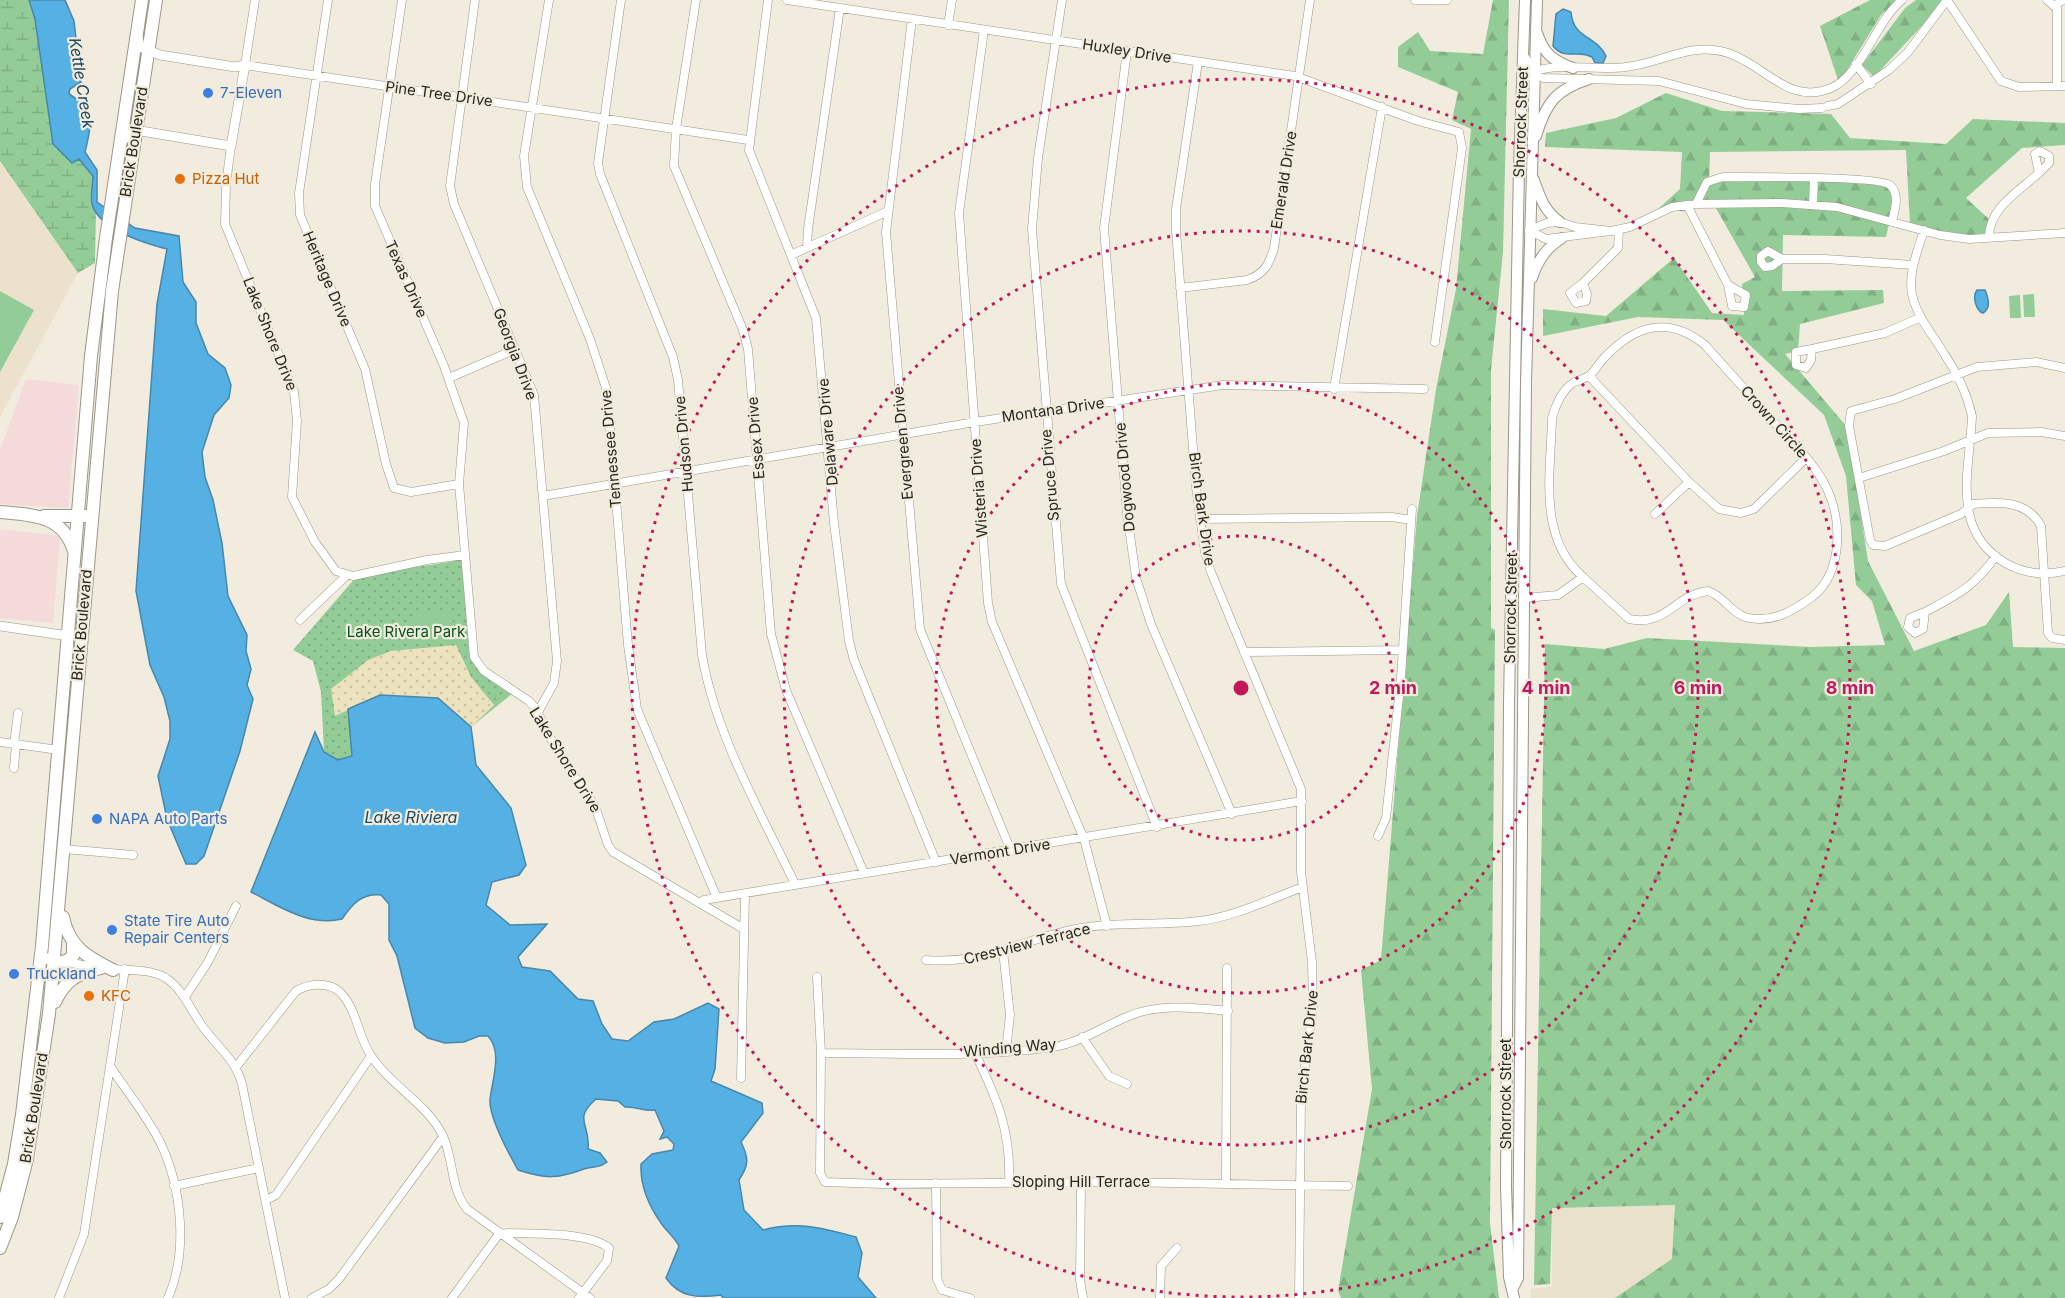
<svg xmlns="http://www.w3.org/2000/svg" width="2065" height="1298" font-family="Inter,sans-serif">
<style>
.commercial{fill:#f5dadc}
.built{fill:#e9e1cb}
.education{fill:#ebe1cc}
.grass{fill:url(#grass-dots)}
.forest{fill:url(#forest-firs)}
.wetland{fill:url(#wetland-marsh)}
.sand{fill:url(#sand-dots)}
.pitch{fill:#94cc98}
.water{fill:#55b0e4;stroke:#4887aa;stroke-width:1.5}
.lines{fill:none;stroke-linecap:round;stroke-linejoin:round}
.minor-casing{stroke:#9b9688;stroke-width:9}
.tertiary-casing{stroke:#9b9688;stroke-width:10}
.secondary-casing{stroke:#9b9688;stroke-width:12}
.primary-casing{stroke:#9b9688;stroke-width:14}
.minor{stroke:#fff;stroke-width:8}
.tertiary{stroke:#fff;stroke-width:9}
.secondary{stroke:#fff;stroke-width:10}
.primary{stroke:#fff;stroke-width:12}
.ring{fill:none;stroke:#c2185b;stroke-width:3;stroke-dasharray:3 6}
.shop-dot{fill:#3f7fe0;stroke:#f1ecdd;stroke-width:2}
.food-dot{fill:#e8710a;stroke:#f1ecdd;stroke-width:2}
.labels{text-anchor:middle;stroke-width:4.5;stroke-linejoin:round;paint-order:stroke}
.street-label{font-size:15px;fill:#282621;stroke:#f1ecdd}
.shop-label{font-size:15px;fill:#366cbe;stroke:#f1ecdd;text-anchor:start}
.food-label{font-size:15px;fill:#c56008;stroke:#f1ecdd;text-anchor:start}
.park-label{font-size:15px;fill:#005218;stroke:#f1ecdd}
.water-label{font-size:16px;font-style:italic;fill:#234960;stroke:#f1ecdd}
.centre{fill:#c2185b;stroke:#f1ecdd;stroke-width:3}
.ring-label{font-size:18px;text-anchor:middle;font-weight:bold;fill:#c2185b;stroke:#f1ecdd;stroke-width:4.5;stroke-linejoin:round;paint-order:stroke}
</style>
<defs>
<pattern id="grass-dots" width="8" height="8" patternUnits="userSpaceOnUse" patternTransform="scale(1.5)"><rect width="8" height="8" fill="#94cc98"/><path d="M2 2h.1M6 6h.1" fill="none" stroke="#80af83" stroke-width="1.8" stroke-linecap="round"/></pattern>
<pattern id="forest-firs" width="22" height="20" patternUnits="userSpaceOnUse" patternTransform="scale(1.5)"><rect width="22" height="20" fill="#94cc98"/><path d="M5 1l3.5 6h-7zM16 11l3.5 6h-7z" fill="#80af83"/></pattern>
<pattern id="wetland-marsh" width="20" height="14" patternUnits="userSpaceOnUse" patternTransform="scale(1.5)"><rect width="20" height="14" fill="#94cc98"/><path d="M1 5h8M5 5V1M11 12h8M15 12V8" fill="none" stroke="#80af83"/></pattern>
<pattern id="sand-dots" width="8" height="8" patternUnits="userSpaceOnUse" patternTransform="scale(1.5)"><rect width="8" height="8" fill="#ece2bd"/><path d="M2 2h.1M6 6h.1" fill="none" stroke="#cac2a2" stroke-width="1.8" stroke-linecap="round"/></pattern>
</defs>
<rect width="100%" height="100%" fill="#f1ecdd"/>
<path class="commercial" d="M26 379 79 385 68 508 0 504V450Z
M0 529 60 536 53 623 0 618Z"/>
<path class="built" d="M1680 1201 1679 1259 1628 1298H1531V1289L1552 1287V1204Z"/>
<path class="education" d="M0 161 78 273 0 417Z"/>
<path class="grass" d="M462 560 473 658 513 693 471 727 437 698 352 756 338 760 324 752 321 692 313 661 293 650 357 576Z"/>
<path class="forest" d="M1493 0H1509L1503 252 1491 370V628L1495 630 1490 1223 1499 1298H1341L1338 1291 1372 1089 1361 970 1381 960 1417 516 1436 389 1456 289 1471 129 1452 120 1458 92 1398 67V47L1418 32 1430 51 1483 54Z
M1870 0H1897L1881 15 1839 83 1820 26Z
M1916 0H1946L1874 77 1862 65 1905 8Z
M1666 93 1722 111 1831 114 1850 138 1946 144 1973 119 2065 123V145L2022 148 1966 198 1990 220 1988 237 1926 230 1910 225 1906 150 1710 152 1709 182 1880 180 1896 194 1886 237 1783 235 1782 291 1883 290 1884 303 1800 324 1798 351 1785 354 1847 427 1868 561 1914 651 1986 625 2009 592 2013 647 2065 648V1298H1615L1672 1259 1675 1205 1552 1208 1550 1284 1534 1285 1545 644 1604 649 1647 638 1810 647 1885 645 1872 601 1856 585 1846 476 1824 415 1723 320 1638 317 1543 336V309L1606 316 1674 258 1712 313 1744 315 1742 284 1755 277 1713 203 1657 210 1680 189 1682 152 1545 147 1546 133 1616 118Z"/>
<path class="wetland" d="M0 0H29L79 158 94 176 91 202 96 212 95 263 78 273 0 161Z"/>
<path class="sand" d="M456 645 471 677 494 705 471 727 437 698 380 695 335 716 331 689 368 660 391 651Z"/>
<path class="pitch" d="M0 291 34 310 0 372Z
M2034 294 2035 317H2024L2023 295Z
M2020 295 2021 318H2010L2009 296Z
M451 609 455 639 417 644 413 614Z"/>
<path class="water" d="M29 0H65L74 21 81 82 70 89 69 93C73 99 80 99 85 104 95 116 88 139 85 152L97 170V202L135 228 179 236 183 282 196 302V323L208 354 225 368 231 385 229 398 214 415 202 452 205 477 213 500 222 543 228 596 247 635 246 651 251 669 247 685 253 699 240 751 204 856 196 864H186L167 819 158 776 170 739V721L164 697 150 665 136 591 157 304 167 249C144 243 99 230 92 204 90 196 93 184 93 176L79 159 72 163 53 144 35 19Z
M1563 9 1571 12C1573 39 1596 35 1606 56L1603 63H1595L1592 57C1577 49 1565 61 1553 46L1556 14Z
M1977 290H1985C1988 297 1992 308 1983 313 1976 311 1972 296 1977 290Z
M380 695 438 698 471 727 476 765 511 808 526 865 519 875 492 882 486 905 510 925 547 924 518 957 522 967 550 971 578 999 593 1001 602 1024 612 1039 628 1041 654 1022 674 1019 708 1003 719 1009 715 1069 711 1081 762 1103 763 1113 741 1142C749 1158 749 1165 739 1180L744 1210 763 1230C798 1221 822 1228 856 1237L862 1253 858 1277 876 1298H723L721 1295C698 1298 680 1298 666 1278L679 1246C674 1236 667 1232 661 1223 649 1206 640 1185 641 1164L652 1154 673 1150 674 1144 667 1137 660 1139 664 1131 655 1110C645 1112 636 1106 625 1107L618 1101 596 1099C572 1120 591 1124 588 1149L600 1153 607 1162C598 1169 593 1166 584 1169 557 1179 546 1179 518 1170 509 1154 489 1118 490 1100 492 1080 503 1052 488 1036H479L464 1042 445 1043 428 1038 415 1028 397 956 389 940V904L381 895C362 893 352 904 342 919 309 927 279 906 251 892L315 732 324 752 338 760 352 756 348 709Z"/>
<g class="lines">
<defs>
<path id="minor" d="M255 0 245 65 748 140
M328 0 299 193 300 215 365 369 386 464 394 488 411 492 459 484
M402 0 375 184V206L444 366 464 423 459 484 474 657 484 671 529 701 536 709 556 749 595 806 608 845 613 852 742 928
M475 0 450 186 454 204 534 395 557 661 554 683 538 712
M549 0 524 156 527 187 590 339 607 391 628 645 637 709 717 898
M621 0 598 163 600 174 673 357 678 380 702 655C716 736 760 811 795 884
M696 0 676 129 674 166 743 330 748 349 771 634 786 690 864 873
M768 0 749 150 816 318 834 523 849 641 854 660 936 862
M787 0 1295 76 1418 121 1459 132 1462 148 1435 342
M1062 0 1038 158 1032 229 1061 584 1157 827
M1415 0H1433
M1435 0H1447
M1947 0 2001 81 2019 87 2065 86
M2047 0 2054 6 2063 0
M912 19 886 232 920 629 1011 851
M948 25 952 0
M984 30 959 213 988 603 992 622 1084 839 1107 926
M1127 51 1104 228 1127 513 1136 578 1151 624 1232 814
M1525 57 1534 72 1543 78 1659 81 1746 104 1799 109 1822 108
M1198 62 1176 209V231L1196 487 1205 552 1211 572 1301 789V872L1312 962 1313 1009 1301 1096 1299 1298
M1856 64 1871 84
M1522 83C1526 77 1531 72 1539 70 1567 63 1598 71 1626 67 1662 63 1691 41 1728 53 1765 65 1789 106 1831 88 1862 75 1875 22 1902 0
M2057 86V5
M1828 106 1838 104 1889 70 1908 52 1947 0
M231 146 226 184 225 224 294 392 297 421 292 497 315 542 336 571 353 576 427 560 465 555
M2040 151 2049 156V163L2039 173 2035 154Z
M1696 204 1707 182 1723 177C1746 177 1880 176 1890 185 1900 194 1895 210 1892 221
M1687 205 1728 285
M1813 205 1814 179
M1560 222 1575 227 1611 231 1546 239 1529 230 1547 223Z
M1924 230C1918 250 1908 273 1912 294 1916 315 1932 334 1943 352 1956 371 1967 393 1972 416 1970 470 1949 531 2007 564 2026 574 2044 576 2065 571
M1611 231 1630 227 1672 207 1696 204 1782 203 1837 207 1940 235 1969 239 2065 233
M1989 237C1989 208 2019 191 2039 173
M807 247 808 229 840 8
M1768 251 1782 259 1772 266 1765 267 1761 262V256Z
M791 255 886 212
M1782 259H1825L1913 265
M1583 283 1618 248 1619 230
M1583 283 1587 294 1586 301 1576 303 1570 293Z
M1728 285 1746 295 1744 307 1732 306Z
M1180 288 1247 280C1264 274 1269 265 1274 248L1310 0
M1812 349 1885 333 1921 317
M1812 349 1811 360 1806 368 1796 365V352Z
M2065 368 2036 362 1977 367 1895 399 1851 411 1849 426 1870 540 1873 545 1885 546 1961 514 1973 504C1999 502 2027 500 2041 526L2048 633 2052 638 2065 640
M1589 376 1689 482 1719 509 1741 513 1754 509 1806 458
M449 378 516 349
M1334 389 1382 107
M1859 478 1944 451 1988 433 2041 432 2065 436
M543 496 975 422 1223 385 1424 389
M1655 514 1689 482
M1200 519 1392 517 1411 520
M1525 598 1558 595 1583 577 1629 619C1667 627 1674 595 1708 591 1724 596 1730 612 1745 617 1770 624 1792 612 1812 597 1844 572 1843 517 1824 483 1812 461 1792 442 1775 423 1752 397 1728 371 1705 345 1668 315 1635 325 1604 358 1599 363 1595 371 1590 375 1585 379 1578 380 1573 383 1562 390 1555 406 1552 418 1551 472 1537 537 1583 577
M1925 612C1957 595 1974 587 1996 556
M1925 612 1923 629 1915 633 1908 627 1910 618Z
M300 620 347 575
M1244 652 1403 650
M0 742 59 750
M14 744 18 713
M14 768 16 744
M1378 836 1386 818 1401 678 1412 509
M64 849 133 855
M699 903 704 900 1302 801
M1003 951 1010 1015 1006 1051
M926 960C981 965 1024 939 1076 929 1116 921 1158 926 1199 921 1234 917 1270 899 1303 887
M64 962 96 967
M111 969C128 970 151 969 166 978 185 991 192 1014 206 1031 220 1049 236 1061 242 1084L285 1298
M817 977 821 1053 820 1173 825 1182 882 1184 1117 1182 1348 1186
M185 997 208 962 236 906
M1082 1037 1109 1076 1127 1084
M821 1053C898 1053 977 1058 1053 1047 1080 1043 1104 1026 1129 1016 1159 1003 1197 1008 1228 1011
M975 1053C997 1099 1011 1130 1009 1182
M110 1066C127 1092 148 1117 161 1144 182 1189 188 1253 168 1298
M236 1067 296 991C308 984 324 982 336 989 356 1003 357 1034 370 1054 389 1085 427 1103 443 1136 454 1160 450 1188 467 1209L590 1298
M741 1078 745 894
M1081 1182 1080 1280 1083 1298
M936 1183 937 1279 942 1290 970 1298
M1226 1184 1227 968
M174 1186 259 1168
M266 1200 276 1195 371 1056
M59 1298 84 1234 125 969
M312 1298 329 1289 339 1279 443 1137
M452 1298 499 1234 509 1233C535 1234 589 1232 609 1248L607 1261 579 1298
M1160 1298 1161 1266 1177 1248"/>
<path id="tertiary" d="M120 143 135 130 231 146 245 65 235 67 160 55 140 47 138 37
M0 626 69 636"/>
<path id="secondary" d="M1537 33C1544 54 1553 61 1573 68
M1536 136C1546 103 1555 90 1589 79
M1534 180C1540 197 1544 211 1560 222
M1532 278C1538 260 1546 248 1562 238
M1513 1288 1518 1278 1526 382 1537 0
M1514 1298 1509 1277 1506 1187 1509 703 1519 167 1525 0"/>
<path id="primary" d="M0 512C33 515 63 515 74 551
M44 516H86
M63 917C69 947 87 957 113 970
M50 959C59 964 66 963 73 956V944
M55 1002C65 980 78 973 101 968
M0 1217 14 1164 22 1115 42 946 91 356 106 238 142 0
M0 1248 12 1217 27 1159 49 1014 112 291 156 0"/>
</defs>
<use href="#minor" class="minor-casing"/>
<use href="#tertiary" class="tertiary-casing"/>
<use href="#secondary" class="secondary-casing"/>
<use href="#primary" class="primary-casing"/>
<use href="#minor" class="minor"/>
<use href="#tertiary" class="tertiary"/>
<use href="#secondary" class="secondary"/>
<use href="#primary" class="primary"/>
</g>
<g class="ring">
<circle cx="1241" cy="688" r="152"/>
<circle cx="1241" cy="688" r="305"/>
<circle cx="1241" cy="688" r="457"/>
<circle cx="1241" cy="688" r="609"/>
</g>
<g class="shop-dot">
<circle cx="208" cy="93" r="6"/>
<circle cx="97" cy="819" r="6"/>
<circle cx="112" cy="930" r="6"/>
<circle cx="14" cy="974" r="6"/>
</g>
<g class="food-dot">
<circle cx="180" cy="179" r="6"/>
<circle cx="89" cy="996" r="6"/>
</g>
<g class="labels">
<g class="street-label">
<text transform="translate(1127 51) rotate(9)" y="5">Huxley Drive</text>
<text transform="translate(439 94) rotate(8)" y="5">Pine Tree Drive</text>
<text transform="translate(1521 122) rotate(-88)" y="5">Shorrock Street</text>
<text transform="translate(134 142) rotate(-81)" y="5">Brick Boulevard</text>
<text transform="translate(1284 180) rotate(-81)" y="5">Emerald Drive</text>
<text transform="translate(327 279) rotate(67)" y="5">Heritage Drive</text>
<text transform="translate(406 279) rotate(66)" y="5">Texas Drive</text>
<text transform="translate(270 334) rotate(68)" y="5">Lake Shore Drive</text>
<text transform="translate(515 354) rotate(69)" y="5">Georgia Drive</text>
<text transform="translate(1053 410) rotate(-8)" y="5">Montana Drive</text>
<text transform="translate(1774 422) rotate(48)" y="5">Crown Circle</text>
<text transform="translate(828 432) rotate(-95)" y="5">Delaware Drive</text>
<text transform="translate(756 438) rotate(-95)" y="5">Essex Drive</text>
<text transform="translate(903 443) rotate(-95)" y="5">Evergreen Drive</text>
<text transform="translate(684 444) rotate(-95)" y="5">Hudson Drive</text>
<text transform="translate(611 449) rotate(-95)" y="5">Tennessee Drive</text>
<text transform="translate(1050 475) rotate(-95)" y="5">Spruce Drive</text>
<text transform="translate(1125 477) rotate(-95)" y="5">Dogwood Drive</text>
<text transform="translate(979 488) rotate(-94)" y="5">Wisteria Drive</text>
<text transform="translate(1202 509) rotate(82)" y="5">Birch Bark Drive</text>
<text transform="translate(1511 608) rotate(-89)" y="5">Shorrock Street</text>
<text transform="translate(82 625) rotate(-85)" y="5">Brick Boulevard</text>
<text transform="translate(565 760) rotate(58)" y="5">Lake Shore Drive</text>
<text transform="translate(1000 852) rotate(-9)" y="5">Vermont Drive</text>
<text transform="translate(1027 944) rotate(-14)" y="5">Crestview Terrace</text>
<text transform="translate(1307 1047) rotate(-84)" y="5">Birch Bark Drive</text>
<text transform="translate(1010 1048) rotate(-5)" y="5">Winding Way</text>
<text transform="translate(1506 1094) rotate(-90)" y="5">Shorrock Street</text>
<text transform="translate(34 1108) rotate(-81)" y="5">Brick Boulevard</text>
<text x="1081" y="1187">Sloping Hill Terrace</text>
</g>
<g class="shop-label">
<text x="220" y="98">7-Eleven</text>
<text x="109" y="824">NAPA Auto Parts</text>
<text x="124" y="926">State Tire Auto<tspan x="124" dy="17">Repair Centers</tspan></text>
<text x="26" y="979">Truckland</text>
</g>
<g class="food-label">
<text x="192" y="184">Pizza Hut</text>
<text x="101" y="1001">KFC</text>
</g>
<g class="park-label">
<text x="406" y="637">Lake Rivera Park</text>
</g>
<g class="water-label">
<text transform="translate(82 83) rotate(81)" y="6">Kettle Creek</text>
<text x="411" y="823">Lake Riviera</text>
</g>
</g>
<circle cx="1241" cy="688" r="9" class="centre"/>
<g class="ring-label">
<text x="1393" y="694">2 min</text>
<text x="1546" y="694">4 min</text>
<text x="1698" y="694">6 min</text>
<text x="1850" y="694">8 min</text>
</g>
</svg>
